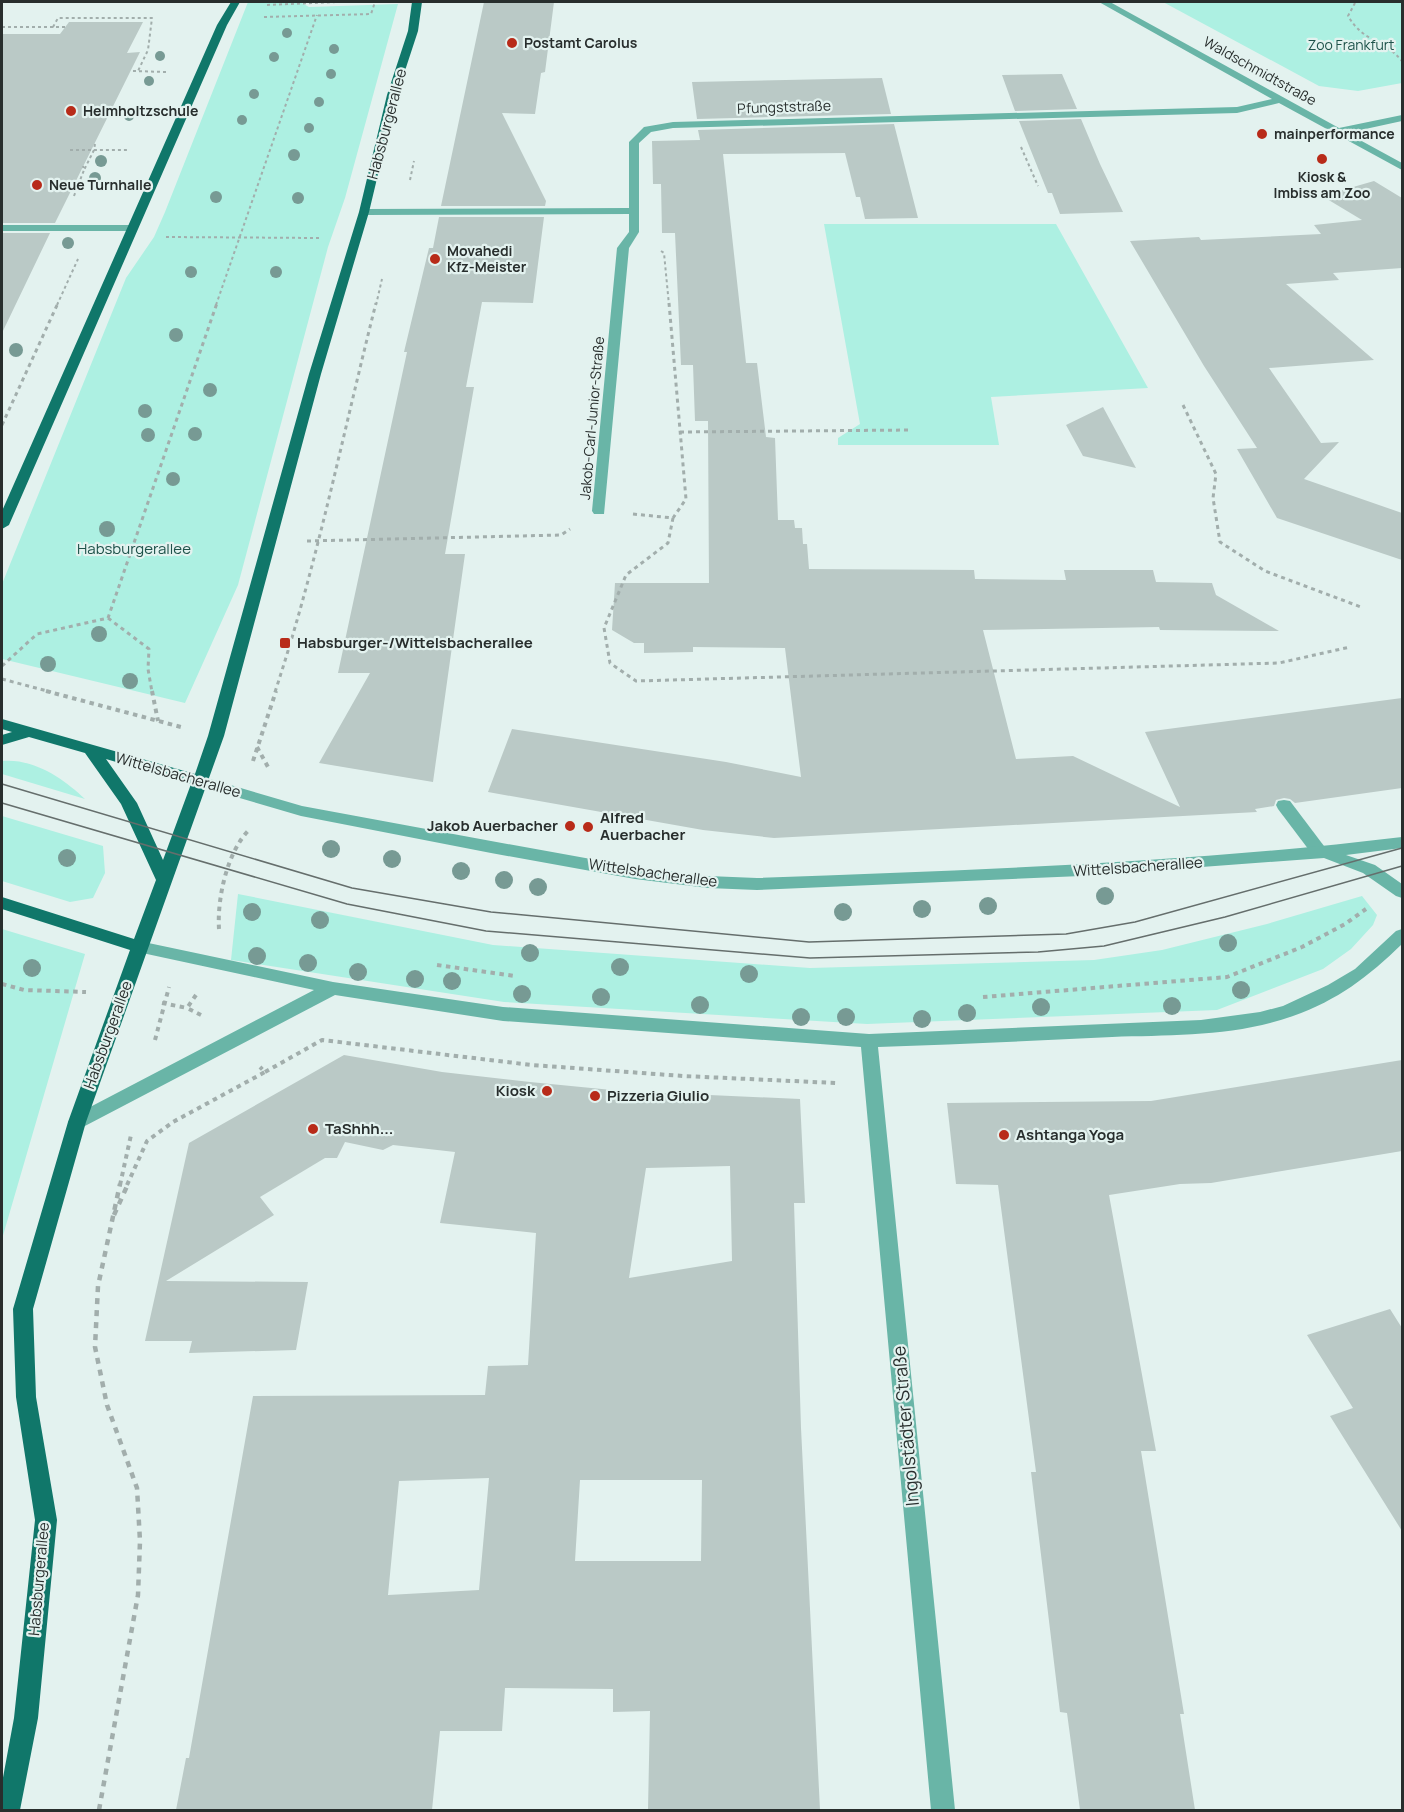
<svg xmlns="http://www.w3.org/2000/svg" width="1404" height="1812" font-family="Manrope,sans-serif">
<style>
.green{fill:#adf0e2}
.building{fill:#bac9c6;fill-rule:evenodd}
.lines{fill:none;stroke-linecap:round;stroke-linejoin:round}
.path-far3{stroke:#a2aeac;stroke-width:2;stroke-dasharray:3 3;stroke-linecap:butt}
.path-far2{stroke:#a2aeac;stroke-width:3;stroke-dasharray:4 4;stroke-linecap:butt}
.path-far1{stroke:#a2aeac;stroke-width:4;stroke-dasharray:4.5 4.5;stroke-linecap:butt}
.path{stroke:#a2aeac;stroke-width:4.5;stroke-dasharray:6 6;stroke-linecap:butt}
.service{fill:#69b5a7;fill-rule:evenodd}
.minor{fill:#69b5a7;fill-rule:evenodd}
.primary{fill:#10776a;fill-rule:evenodd}
.tram{stroke:#656e6c;stroke-width:1.5}
.tree{fill:#779a94}
.poi-dot{fill:#b82b19;stroke:#e3f2ef;stroke-width:2}
.labels{text-anchor:middle;stroke-width:4.5;stroke-linejoin:round;paint-order:stroke}
.far-poi-label{font-size:14px;font-weight:bold;fill:#282e2d;stroke:#e3f2ef;text-anchor:start}
.far-park-label{font-size:14px;fill:#1e524a;stroke:#e3f2ef}
.far-street-label{font-size:14px;fill:#282e2d;stroke:#e3f2ef}
.street-label{font-size:15px;fill:#282e2d;stroke:#e3f2ef}
.park-label{font-size:15px;fill:#1e524a;stroke:#e3f2ef}
.poi-label{font-size:15px;font-weight:bold;fill:#282e2d;stroke:#e3f2ef;text-anchor:start}
.near-street-label{font-size:18px;fill:#282e2d;stroke:#e3f2ef}
</style>
<rect width="100%" height="100%" fill="#e3f2ef"/>
<path class="green" d="M248 2H300L309 7 398 4 345 198 328 247 238 585 185 703 2 659V584L126 278 154 237 165 212Z
M1163 2H1402V83L1358 91 1319 86Z
M824 224H1056L1148 388 991 397 999 445H838V438L860 424Z
M2 761C33 758 63 778 85 799L2 774Z
M2 816 103 846 105 873 93 898 70 902 2 881Z
M238 894 493 945 810 968 1094 960 1162 950 1267 924 1362 896 1377 915 1373 925 1351 949 1323 969 1217 1010 867 1024 504 1002 231 960Z
M2 929 85 954 2 1239Z"/>
<path class="building" d="M484 2H554L545 72 541 73 535 114 502 113 546 201 545 206H441Z
M69 22H143L127 53 140 52 55 223H2V34H60Z
M1062 74 1077 109 1015 111 1002 75Z
M882 78 891 114 697 119 692 82Z
M1081 119 1100 164 1123 212 1060 214 1052 193H1048L1019 121Z
M894 124 918 218 865 219 860 197H856L845 153 723 154 746 363H757L766 437 775 438 778 520H794L795 528H802L803 544H807L809 569 974 570 975 579 1066 580 1064 570H1153L1156 582 1212 583 1216 595 1279 631 1160 630 1159 627 983 630 1016 759 1073 756 1180 807 1145 732 1402 698V788L1295 803 1290 799 1284 798 1276 800 1274 806 1255 809 1257 812 774 838 703 830 488 792 512 729 726 762 801 777 785 648 693 647V652L644 653V643H634L612 630 615 583H709L708 421H695L693 365H681L675 233H662L661 184H653L652 141 700 140 698 130Z
M1374 181 1402 198V268L1333 273 1339 280 1286 284 1374 360 1269 368 1321 443 1339 442 1304 479 1402 513V560L1277 518 1237 449 1257 448 1204 366 1130 241 1199 237 1201 240 1321 234 1314 225 1362 220 1322 196Z
M439 217H544L533 303 482 302 466 387H474L445 554H465L433 782 319 763 370 673H338L407 352H404L429 248H433Z
M2 233H50L2 333Z
M1103 407 1136 468 1083 456 1066 425Z
M344 1055 442 1072 530 1082 622 1091 800 1099 805 1203H794L801 1428 820 1810H648L650 1711 613 1712V1689L505 1688 502 1731H440L432 1810H176L186 1758H189L253 1396 485 1395 488 1366 528 1365 536 1233 440 1223 455 1152 393 1145 383 1150 345 1142 337 1158H325L260 1197 274 1215 166 1281 308 1282 296 1350 189 1353 192 1341H145L189 1143ZM730 1166 732 1261 629 1278 646 1168ZM489 1478 479 1590 388 1595 399 1481ZM580 1480H702L701 1561H575Z
M1402 1060V1151L1211 1183 1180 1184 1109 1195 1156 1451H1141L1184 1714H1180L1195 1810H1080L1067 1713 1060 1712 1031 1472H1036L998 1185 956 1184 947 1103 1151 1101Z
M1390 1309 1402 1328V1531L1330 1416 1353 1408 1307 1335Z"/>
<g class="lines">
<path class="path-far3" d="M1351 2H1361
M1355 3 1348 16C1364 43 1385 40 1402 61
M267 5 338 2
M264 17 371 14 375 2
M2 27H65
M53 27 58 18H152L148 50 138 71
M133 71 166 72
M95 144 94 150H128
M1021 147 1038 186
M70 150H94L84 170
M410 180 414 161
M74 196 84 170 83 166
M166 237 320 238
M661 251 664 253 669 305
M57 305 78 259
M216 305 317 15
M376 305 382 279"/>
<path class="path-far2" d="M669 303 686 499 673 518
M1183 405 1216 474 1213 498 1220 542 1265 571 1361 607
M2 425 58 303
M680 432 911 430
M633 514 673 518 668 543 626 575 604 628 610 663 636 681 1279 663 1350 647
M307 541 561 535 570 529
M108 618 149 649 148 669 152 692
M2 666 37 634 108 618 217 303
M2 679 51 692
M275 692C317 565 343 433 376 303"/>
<path class="path-far1" d="M46 691 181 727
M152 691 158 721
M257 747 268 767
M253 761 276 691
M219 929C217 899 227 852 249 830
M437 965 515 976
M2 984 24 990 86 992
M196 995 187 1008 201 1015
M983 997 1227 977 1302 947 1345 924 1366 909
M162 1003 187 1008
M155 1040 169 987
M265 1072 322 1040 532 1065 683 1076 836 1083
M120 1185 131 1135
M127 1185 147 1141 173 1122 265 1072 260 1067"/>
<path class="path" d="M114 1215 128 1184
M99 1810 138 1595 140 1541 137 1488 107 1405 95 1347 98 1286 120 1184"/>
<path class="service" d="M1284 800 1290 801 1327 850 1329 854 1327 858H1315L1278 809 1276 805 1278 801Z"/>
<path class="minor" d="M1099 2H1110L1339 128 1402 115V121L1347 133 1402 163V170L1279 103 1237 113 673 128 651 132 639 143V232L629 248 604 514H594L592 511 617 248 629 232V214L364 215 359 212 364 209 629 208V142L644 127 673 122 1237 107 1272 99Z
M2 225H132L137 228 132 231H2Z
M200 776 302 806 491 841 635 867 708 876 757 878C973 870 1188 863 1402 837V848L1346 855 1375 865 1402 884V898L1396 896 1363 873 1324 858 1081 876 757 890 708 888 635 879 491 853 301 816 195 785 192 781Z
M1402 929V944C1368 977 1338 1000 1293 1016 1235 1037 1171 1035 1112 1037 1034 1041 956 1044 878 1047L955 1810H931L861 1047 503 1021 335 995 83 1127 77 1129 71 1127 68 1122 71 1117 314 990 133 951 131 947 133 943 139 941 333 982 503 1007 869 1034 1201 1020 1260 1012 1283 1006 1328 985 1355 969 1396 931Z"/>
<path class="primary" d="M231 2H240L227 25 9 525 2 529V511L217 25Z
M412 2H422L418 31 397 95 369 212 321 374 224 736 86 1122 33 1309 36 1397 57 1520 38 1718 20 1810H2V1783L14 1718 35 1520 16 1397 13 1309 68 1122 130 950 2 909V897L134 939 156 880 121 804 85 753 29 737 2 745V735L12 732 2 729V719L195 774 208 736 309 374 359 212 387 95 408 31ZM106 759 191 784 163 860 137 803Z"/>
<path class="tram" d="M2 784 352 888 491 912 809 942 1066 934 1135 922 1402 848
M2 803 347 904 486 931 810 958 1038 952 1104 946 1225 917 1402 866"/>
</g>
<g class="tree">
<circle cx="287" cy="33" r="5"/>
<circle cx="334" cy="49" r="5"/>
<circle cx="160" cy="56" r="5"/>
<circle cx="274" cy="57" r="5"/>
<circle cx="331" cy="74" r="5"/>
<circle cx="149" cy="81" r="5"/>
<circle cx="254" cy="94" r="5"/>
<circle cx="319" cy="102" r="5"/>
<circle cx="129" cy="116" r="5"/>
<circle cx="242" cy="120" r="5"/>
<circle cx="309" cy="128" r="5"/>
<circle cx="294" cy="155" r="6"/>
<circle cx="101" cy="161" r="6"/>
<circle cx="95" cy="178" r="6"/>
<circle cx="216" cy="197" r="6"/>
<circle cx="298" cy="198" r="6"/>
<circle cx="68" cy="243" r="6"/>
<circle cx="191" cy="272" r="6"/>
<circle cx="276" cy="272" r="6"/>
<circle cx="176" cy="335" r="7"/>
<circle cx="16" cy="350" r="7"/>
<circle cx="210" cy="390" r="7"/>
<circle cx="145" cy="411" r="7"/>
<circle cx="195" cy="434" r="7"/>
<circle cx="148" cy="435" r="7"/>
<circle cx="173" cy="479" r="7"/>
<circle cx="107" cy="529" r="8"/>
<circle cx="99" cy="634" r="8"/>
<circle cx="48" cy="664" r="8"/>
<circle cx="130" cy="681" r="8"/>
<circle cx="331" cy="849" r="9"/>
<circle cx="67" cy="858" r="9"/>
<circle cx="392" cy="859" r="9"/>
<circle cx="461" cy="871" r="9"/>
<circle cx="504" cy="880" r="9"/>
<circle cx="538" cy="887" r="9"/>
<circle cx="1105" cy="896" r="9"/>
<circle cx="988" cy="906" r="9"/>
<circle cx="922" cy="909" r="9"/>
<circle cx="252" cy="912" r="9"/>
<circle cx="843" cy="912" r="9"/>
<circle cx="320" cy="920" r="9"/>
<circle cx="1228" cy="943" r="9"/>
<circle cx="530" cy="953" r="9"/>
<circle cx="257" cy="956" r="9"/>
<circle cx="308" cy="963" r="9"/>
<circle cx="620" cy="967" r="9"/>
<circle cx="32" cy="968" r="9"/>
<circle cx="358" cy="972" r="9"/>
<circle cx="749" cy="974" r="9"/>
<circle cx="415" cy="979" r="9"/>
<circle cx="452" cy="981" r="9"/>
<circle cx="1241" cy="990" r="9"/>
<circle cx="522" cy="994" r="9"/>
<circle cx="601" cy="997" r="9"/>
<circle cx="700" cy="1005" r="9"/>
<circle cx="1172" cy="1006" r="9"/>
<circle cx="1041" cy="1007" r="9"/>
<circle cx="967" cy="1013" r="9"/>
<circle cx="801" cy="1017" r="9"/>
<circle cx="846" cy="1017" r="9"/>
<circle cx="922" cy="1019" r="9"/>
</g>
<g class="poi-dot">
<circle cx="512" cy="43" r="6"/>
<circle cx="71" cy="111" r="6"/>
<circle cx="1262" cy="134" r="6"/>
<circle cx="1322" cy="159" r="6"/>
<circle cx="37" cy="185" r="6"/>
<circle cx="435" cy="259" r="6"/>
<rect x="279" y="637" width="12" height="12" rx="3"/>
<circle cx="570" cy="826" r="6"/>
<circle cx="588" cy="827" r="6"/>
<circle cx="547" cy="1091" r="6"/>
<circle cx="595" cy="1096" r="6"/>
<circle cx="313" cy="1129" r="6"/>
<circle cx="1004" cy="1135" r="6"/>
</g>
<g class="labels">
<g class="far-poi-label">
<text x="524" y="48">Postamt Carolus</text>
<text x="83" y="116">Helmholtzschule</text>
<text x="1274" y="139">mainperformance</text>
<text x="1322" y="182" text-anchor="middle">Kiosk &amp;<tspan x="1322" dy="16">Imbiss am Zoo</tspan></text>
<text x="49" y="190">Neue Turnhalle</text>
<text x="447" y="256">Movahedi<tspan x="447" dy="16">Kfz-Meister</tspan></text>
</g>
<g class="far-park-label">
<text x="1351" y="50">Zoo Frankfurt</text>
</g>
<g class="far-street-label">
<text transform="translate(1260 71) rotate(29)" y="5">Waldschmidtstraße</text>
<text transform="translate(784 107) rotate(-2)" y="5">Pfungststraße</text>
<text transform="translate(592 418) rotate(-85)" y="5">Jakob-Carl-Junior-Straße</text>
</g>
<g class="street-label">
<text transform="translate(387 124) rotate(-75)" y="5">Habsburgerallee</text>
<text transform="translate(178 775) rotate(16)" y="5">Wittelsbacherallee</text>
<text transform="translate(1138 867) rotate(-4)" y="5">Wittelsbacherallee</text>
<text transform="translate(653 873) rotate(8)" y="5">Wittelsbacherallee</text>
<text transform="translate(108 1035) rotate(-70)" y="5">Habsburgerallee</text>
<text transform="translate(39 1579) rotate(-85)" y="5">Habsburgerallee</text>
</g>
<g class="park-label">
<text x="134" y="554">Habsburgerallee</text>
</g>
<g class="poi-label">
<text x="297" y="648">Habsburger-/Wittelsbacherallee</text>
<text x="600" y="823">Alfred<tspan x="600" dy="17">Auerbacher</tspan></text>
<text x="558" y="831" text-anchor="end">Jakob Auerbacher</text>
<text x="535" y="1096" text-anchor="end">Kiosk</text>
<text x="607" y="1101">Pizzeria Giulio</text>
<text x="325" y="1134">TaShhh...</text>
<text x="1016" y="1140">Ashtanga Yoga</text>
</g>
<g class="near-street-label">
<text transform="translate(906 1426) rotate(-95)" y="6">Ingolstädter Straße</text>
</g>
</g>
<rect width="1404" height="1812" fill="none" stroke="#282e2d" stroke-width="6"/>
</svg>
